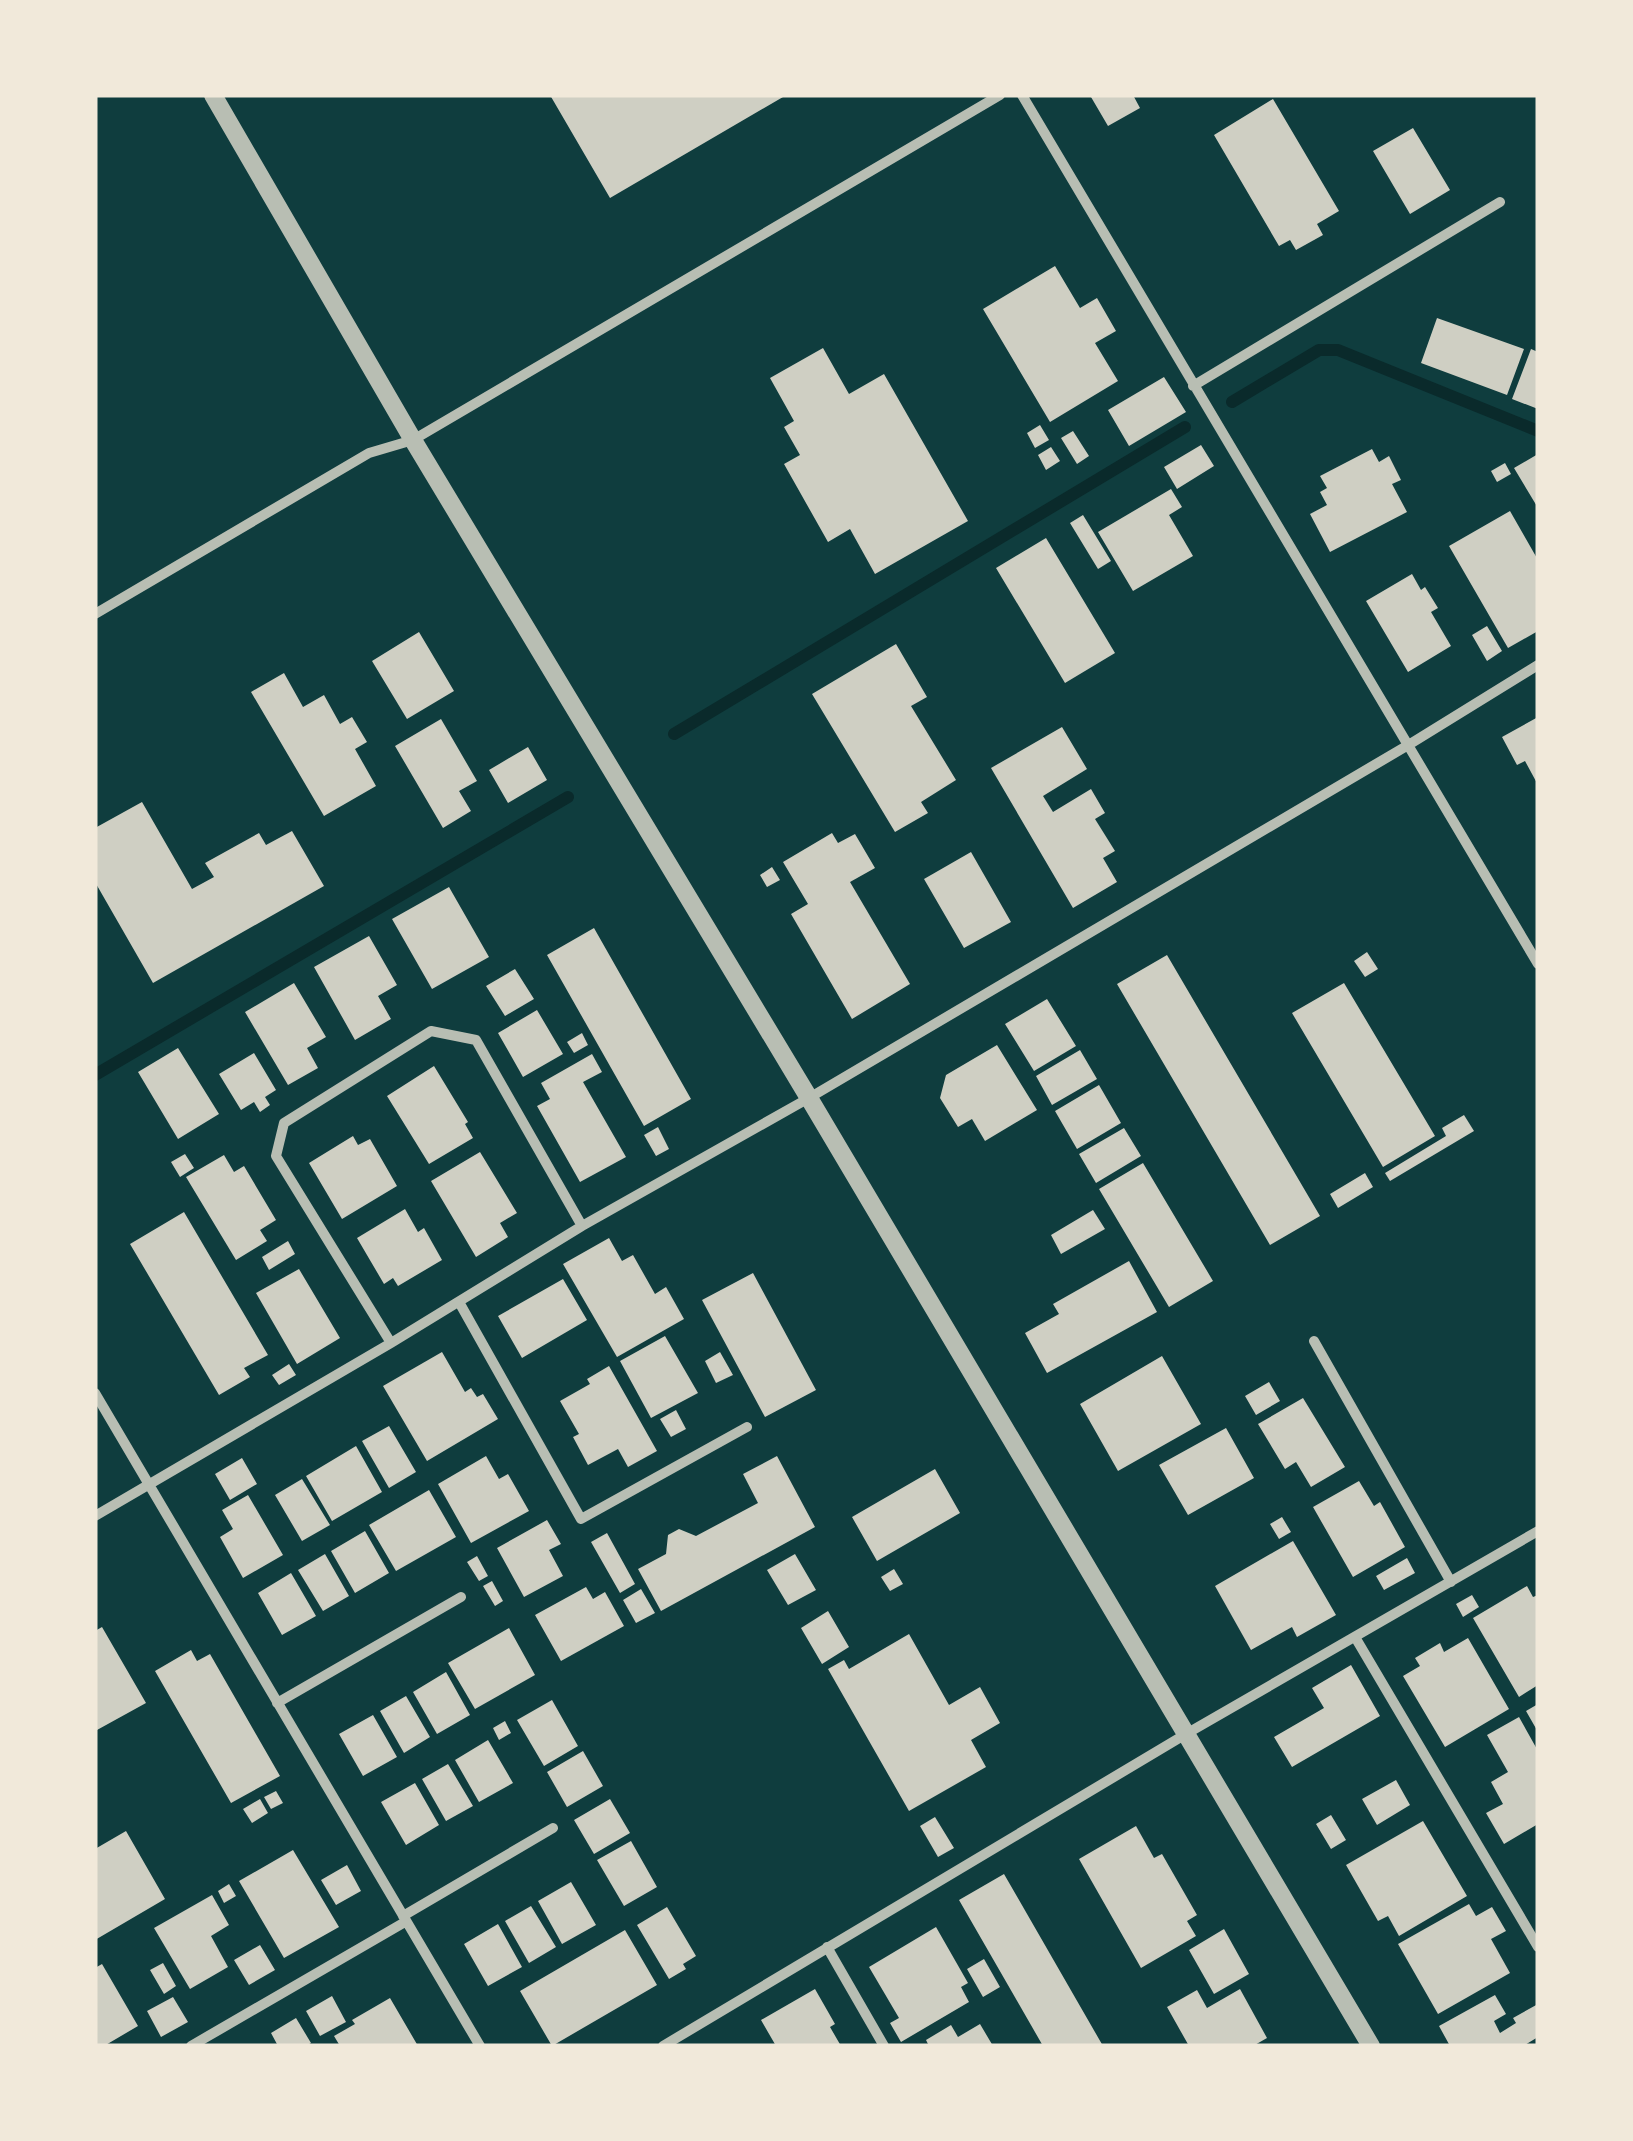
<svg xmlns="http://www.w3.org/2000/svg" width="1633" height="2141" font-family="'Titillium Web',sans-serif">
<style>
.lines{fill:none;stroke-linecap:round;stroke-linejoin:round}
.stream{stroke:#0a2a2b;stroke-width:12}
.building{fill:#cfcfc3}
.minor{stroke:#b8beb3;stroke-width:10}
.tertiary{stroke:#b8beb3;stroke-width:18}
</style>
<rect width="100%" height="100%" fill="#0f3d3e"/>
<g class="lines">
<path class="stream" d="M1232 402 1319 350H1338L1538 431
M674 734 1185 427
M95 1075 568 797"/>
</g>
<path class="building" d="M550 95H781L783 97 610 198Z
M1094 95H1133L1140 108 1108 126 1091 97Z
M1273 99 1339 211 1317 224 1323 235 1296 250 1290 240 1279 246 1214 135Z
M1413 128 1450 190 1410 214 1373 151Z
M1055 266 1080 308 1097 298 1116 331 1095 343 1118 381 1050 422 983 309Z
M1437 318 1524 349 1507 395 1421 363Z
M823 348 849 394 884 374 968 521 875 574 850 529 828 542 784 464 800 455 784 427 794 421 770 378Z
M1531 349 1538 352V409L1512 399Z
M1164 377 1186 412 1129 446 1108 410Z
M1040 425 1049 440 1035 448 1027 433Z
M1073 431 1089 456 1077 464 1061 438Z
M1201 445 1214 466 1177 489 1164 467Z
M1051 447 1060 461 1046 470 1038 455Z
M1372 449 1379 462 1389 456 1401 480 1392 484 1407 512 1330 552 1310 514 1327 505 1320 492 1327 488 1320 476Z
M1538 454V508L1514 468Z
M1505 463 1511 474 1497 482 1491 471Z
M1171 489 1182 507 1169 515 1193 556 1133 591 1098 532Z
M1510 511 1538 560V631L1508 648 1449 546Z
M1083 515 1111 561 1098 569 1070 523Z
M1046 538 1115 653 1065 683 996 568Z
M1412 574 1421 590 1425 587 1438 608 1431 612 1451 646 1408 672 1366 601Z
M1487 626 1502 651 1487 661 1472 635Z
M419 632 454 691 407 719 372 661Z
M896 644 927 697 911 706 956 780 921 802 928 813 895 832 812 694Z
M284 673 303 707 324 695 340 724 352 717 367 742 355 749 376 786 324 816 251 692Z
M1538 717V785L1525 761 1517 765 1502 737Z
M441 719 477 781 459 791 471 811 443 828 395 746Z
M1062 727 1087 769 1043 796 1053 812 1091 789 1105 813 1095 819 1115 851 1103 858 1117 882 1073 908 991 768Z
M528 747 547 780 508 803 489 770Z
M142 802 192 889 214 877 205 863 259 833 266 845 292 831 324 886 153 983 95 882V828Z
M832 833 838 843 855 834 875 868 850 882 910 984 852 1019 791 914 808 904 783 862Z
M971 852 1011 922 964 948 924 879Z
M772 867 780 880 767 887 760 875Z
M449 887 489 957 432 989 392 919Z
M594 928 691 1099 644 1126 547 955Z
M369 936 397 985 378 996 391 1019 355 1040 314 967Z
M1367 952 1378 969 1365 977 1354 961Z
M1167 955 1320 1216 1270 1245 1117 984Z
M515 969 534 999 505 1016 486 986Z
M294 983 326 1037 307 1048 318 1068 288 1085 245 1012Z
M1344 983 1435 1136 1383 1167 1292 1013Z
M1047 999 1076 1046 1034 1071 1005 1024Z
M537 1010 563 1054 523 1077 498 1033Z
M582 1033 588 1045 574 1053 567 1042Z
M997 1045 1037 1110 985 1141 972 1119 958 1127 940 1098 946 1075Z
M178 1048 219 1114 178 1139 138 1072Z
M1080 1050 1097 1079 1052 1105 1036 1076Z
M254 1053 276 1090 265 1097 270 1105 260 1112 254 1102 241 1110 219 1074Z
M592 1054 602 1072 583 1082 626 1157 580 1182 537 1106 550 1099 541 1083Z
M434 1066 468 1122 465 1124 473 1138 429 1164 387 1096Z
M1099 1085 1121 1123 1077 1149 1055 1111Z
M1464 1115 1474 1131 1390 1181 1385 1173 1446 1136 1442 1128Z
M658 1127 669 1149 656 1156 644 1135Z
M1124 1128 1141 1156 1096 1183 1079 1154Z
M353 1136 358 1145 370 1139 397 1186 342 1219 309 1163Z
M480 1152 517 1213 500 1223 508 1237 476 1257 431 1181Z
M185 1154 194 1168 180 1177 171 1162Z
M224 1155 234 1172 244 1166 276 1220 260 1230 267 1241 236 1260 186 1177Z
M1143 1163 1213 1281 1169 1307 1099 1189Z
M1365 1173 1373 1187 1338 1208 1330 1194Z
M405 1209 418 1232 424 1228 442 1260 398 1286 393 1278 384 1284 357 1238Z
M1093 1210 1105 1229 1061 1254 1051 1235Z
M184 1212 268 1355 244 1368 250 1377 219 1395 130 1244Z
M609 1238 622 1261 633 1255 655 1294 666 1287 684 1319 617 1357 563 1264Z
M288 1241 295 1254 269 1270 262 1257Z
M1129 1261 1157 1312 1047 1373 1025 1333 1059 1314 1053 1304Z
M299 1269 340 1338 297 1364 256 1293Z
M753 1273 816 1390 765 1417 702 1300Z
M563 1279 587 1320 522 1358 498 1316Z
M665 1336 698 1393 651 1418 620 1361Z
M442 1352 465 1392 471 1388 477 1397 483 1394 498 1419 427 1461 383 1386Z
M720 1352 733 1375 716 1383 705 1361Z
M1162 1356 1201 1424 1118 1471 1080 1404Z
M289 1364 296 1375 279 1385 272 1375Z
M609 1366 657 1451 628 1467 618 1449 588 1465 573 1437 579 1434 560 1401 590 1384 587 1379Z
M1269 1382 1280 1401 1256 1415 1245 1396Z
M1303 1398 1345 1467 1311 1487 1296 1462 1285 1469 1258 1424Z
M676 1410 686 1429 671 1437 660 1419Z
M389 1426 416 1472 389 1488 362 1441Z
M1226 1428 1254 1478 1188 1515 1159 1465Z
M356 1446 382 1492 332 1521 306 1476Z
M486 1456 499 1479 508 1474 529 1511 471 1543 438 1484Z
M777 1456 815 1527 661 1611 638 1569 666 1554 668 1535 679 1529 696 1536 758 1503 743 1474Z
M242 1458 257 1484 230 1500 215 1474Z
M935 1469 960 1513 877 1561 852 1517Z
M302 1479 330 1525 302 1541 275 1495Z
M1359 1481 1374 1506 1380 1502 1405 1547 1353 1577 1313 1507Z
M429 1490 456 1537 396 1571 369 1525Z
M248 1495 283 1555 243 1578 220 1537 233 1529 222 1510Z
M1282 1517 1291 1532 1279 1539 1270 1524Z
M547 1520 561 1544 549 1550 563 1576 524 1597 497 1548Z
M365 1531 389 1573 355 1593 331 1551Z
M607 1533 635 1584 620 1593 591 1542Z
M1293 1541 1336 1615 1297 1637 1292 1627 1251 1650 1215 1586Z
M325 1554 349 1596 323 1611 298 1570Z
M795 1554 816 1590 788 1605 767 1570Z
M477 1556 488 1576 479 1581 467 1562Z
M1407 1558 1415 1573 1384 1590 1376 1576Z
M894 1569 903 1584 890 1591 881 1577Z
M291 1573 316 1616 282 1635 258 1593Z
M492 1581 503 1601 495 1606 483 1586Z
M1527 1586 1533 1597 1538 1595V1685L1519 1697 1473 1618Z
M586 1587 593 1599 605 1592 624 1626 561 1661 535 1615Z
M641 1589 655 1613 636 1623 623 1600Z
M1472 1595 1479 1607 1463 1617 1456 1604Z
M828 1611 849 1647 822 1664 801 1628Z
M102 1627 146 1703 97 1730 95 1726V1631Z
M509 1628 535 1675 475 1709 448 1663Z
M909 1634 949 1705 980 1687 1000 1723 971 1740 986 1767 909 1811 828 1669 844 1660 849 1669Z
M1468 1638 1509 1709 1445 1747 1403 1676 1420 1666 1415 1658 1440 1643 1444 1652Z
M191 1650 197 1661 210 1654 280 1776 231 1803 155 1671Z
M1351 1665 1380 1716 1292 1767 1274 1737 1324 1708 1312 1688Z
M446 1672 470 1715 437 1734 413 1692Z
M406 1696 430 1737 404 1753 380 1711Z
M552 1700 578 1746 544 1766 517 1720Z
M1538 1704V1732L1526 1711Z
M373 1715 397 1757 363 1776 339 1734Z
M1519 1717 1538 1751V1824L1504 1844 1486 1813 1503 1804 1491 1782 1508 1772 1487 1735Z
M505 1721 511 1733 499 1740 493 1728Z
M488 1740 513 1783 479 1802 455 1760Z
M583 1751 603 1786 567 1807 547 1772Z
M448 1764 473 1806 446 1821 422 1779Z
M1396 1780 1410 1805 1377 1825 1362 1799Z
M415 1783 439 1825 406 1845 381 1802Z
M276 1791 283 1803 271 1809 264 1797Z
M260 1799 268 1813 252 1823 243 1809Z
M610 1799 630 1833 594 1854 574 1820Z
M1331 1815 1346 1840 1331 1849 1316 1824Z
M935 1817 954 1848 938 1857 920 1826Z
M1423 1821 1467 1896 1399 1936 1388 1916 1378 1921 1346 1865Z
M1136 1826 1154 1858 1162 1854 1197 1915 1187 1921 1196 1936 1141 1968 1079 1859Z
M126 1831 165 1899 95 1940V1849Z
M631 1841 657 1887 624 1906 597 1860Z
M293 1850 339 1927 284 1958 239 1881Z
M347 1865 361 1891 336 1905 321 1880Z
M1004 1874 1103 2046H1043L959 1900Z
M571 1882 596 1925 562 1944 538 1901Z
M229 1884 236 1896 224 1903 218 1891Z
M212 1895 229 1925 211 1936 228 1967 190 1989 154 1928Z
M1469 1904 1476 1916 1492 1907 1506 1931 1491 1939 1510 1973 1438 2014 1398 1944Z
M531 1906 556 1947 529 1963 505 1921Z
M667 1907 696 1956 683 1964 686 1969 669 1979 637 1925Z
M498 1924 522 1967 488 1986 464 1944Z
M936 1927 968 1983 961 1987 969 2002 901 2042 890 2023 899 2018 869 1967Z
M1224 1929 1249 1974 1214 1994 1189 1950Z
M625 1930 657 1985 552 2046 520 1991Z
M260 1945 275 1970 249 1985 234 1960Z
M984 1959 1000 1987 983 1997 967 1969Z
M163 1963 176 1986 164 1994 150 1970Z
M102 1964 138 2026 104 2046H95V1968Z
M815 1989 835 2024 830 2027 841 2046H776L761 2020Z
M1240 1989 1267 2038 1253 2046H1189L1167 2007 1197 1990 1207 2008Z
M1495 1995 1506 2014 1494 2021 1500 2033 1516 2023 1513 2018 1538 2004V2037L1523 2046H1450L1439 2026Z
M332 1996 346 2022 320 2036 306 2011Z
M173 1997 188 2022 161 2037 147 2011Z
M390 1998 418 2046H340L334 2036 355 2024 352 2020Z
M296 2018 311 2043 306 2046H278L271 2033Z
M980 2024 993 2046H929L926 2040 951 2025 958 2037Z"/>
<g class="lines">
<path class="minor" d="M1022 95C1193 385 1368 673 1538 964
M1193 386 1500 202
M95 614 369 453 413 440 1000 95
M459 1302 581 1519 747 1427
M1314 1341 1451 1582
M391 1343 276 1156 284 1123 431 1031 476 1040 582 1226
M95 1393 480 2046
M95 1516 391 1343 582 1226 809 1098 1410 744 1538 665
M1355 1637 1538 1947
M277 1703 461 1597
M403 1916 553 1828
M827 1947 884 2046
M191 2046 405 1922
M663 2046 1186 1734 1538 1531"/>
<path class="tertiary" d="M213 95 413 440 809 1098 1371 2046"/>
</g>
<rect width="1633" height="2141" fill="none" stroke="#f1e9da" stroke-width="195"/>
</svg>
